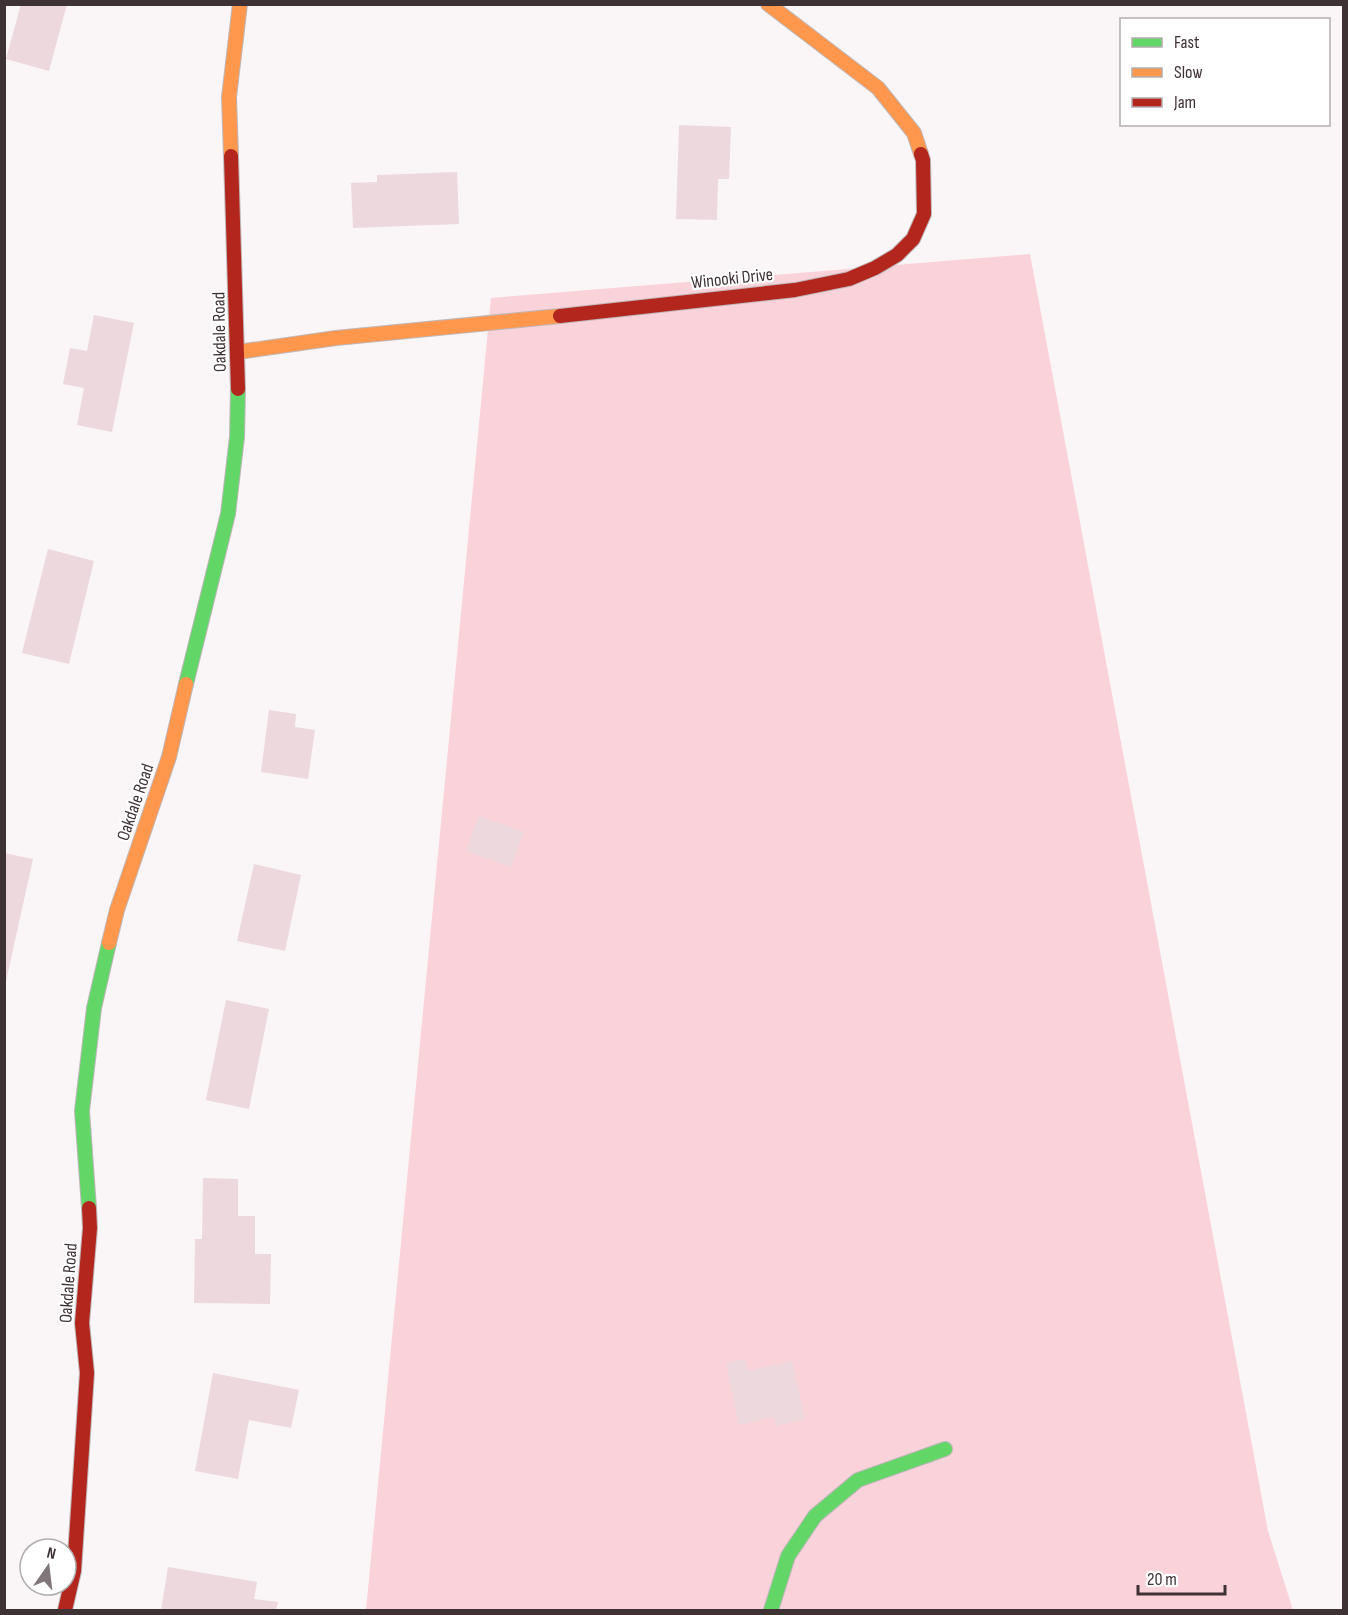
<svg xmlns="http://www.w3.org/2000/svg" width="1348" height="1615" font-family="'Sofia Sans Condensed',sans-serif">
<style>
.green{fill:#fad2da}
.building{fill:#ecd8dd}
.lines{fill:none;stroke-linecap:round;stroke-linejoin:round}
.fast-casing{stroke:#bfb7b9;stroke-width:16}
.slow-casing{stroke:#bfb7b9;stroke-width:16}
.jam-casing{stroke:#bfb7b9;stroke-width:16}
.fast{stroke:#63d668;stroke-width:14}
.slow{stroke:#ff974d;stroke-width:14}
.jam{stroke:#b3261e;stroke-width:14}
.labels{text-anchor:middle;stroke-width:4.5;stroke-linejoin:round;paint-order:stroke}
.street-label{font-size:18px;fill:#3f3235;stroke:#fff}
</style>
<rect width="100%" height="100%" fill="#faf5f6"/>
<path class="green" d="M1030 254 1268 1531 1293 1610H366L491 298Z"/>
<path class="building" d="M21 4H67L49 71 6 59Z
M679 125 731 127 729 179H718L717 220 676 219Z
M457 172 459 224 353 228 351 183 377 182V175Z
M94 315 134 323 112 432 77 425 84 388 63 384 70 348 87 351Z
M48 549 94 561 69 664 22 653Z
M269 710 296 714 295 727 315 730 308 779 261 772Z
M479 816 524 832 511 867 466 851Z
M4 853 33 859 5 986H4Z
M254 864 301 875 285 951 237 941Z
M226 1000 269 1009 249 1109 206 1100Z
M203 1178 238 1179V1216H255V1254H271L270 1304 194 1303 195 1239H202Z
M745 1359 748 1371 792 1361 805 1419 776 1426 774 1417 739 1425 726 1363Z
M213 1373 299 1390 291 1428 249 1420 238 1479 195 1471Z
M168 1567 257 1582 254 1599 278 1602 276 1610H161Z"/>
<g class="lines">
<defs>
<path id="fast" d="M186 684 228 514 237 437 238 389
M89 1208 82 1111 94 1008 109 943
M771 1610 788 1556 815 1516 858 1480 945 1449"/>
<path id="slow" d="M768 4 878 88 914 133 921 154
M231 156 229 97 240 4
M238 352 336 338 560 316
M109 943 117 910 169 757 186 684"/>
<path id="jam" d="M231 156 238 389
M560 316 795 290 849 279 875 268 897 255 913 239 924 214 923 160 921 154
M65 1610 74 1571 87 1373 82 1323 90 1228 89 1208"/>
</defs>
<use href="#fast" class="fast-casing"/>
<use href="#slow" class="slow-casing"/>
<use href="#jam" class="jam-casing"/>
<use href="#fast" class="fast"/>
<use href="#slow" class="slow"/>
<use href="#jam" class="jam"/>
</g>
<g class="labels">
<g class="street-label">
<text transform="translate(732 278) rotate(-6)" y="6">Winooki Drive</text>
<text transform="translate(219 332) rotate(-91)" y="6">Oakdale Road</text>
<text transform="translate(135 802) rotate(-71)" y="6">Oakdale Road</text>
<text transform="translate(68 1283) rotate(-86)" y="6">Oakdale Road</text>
</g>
</g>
<rect width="1348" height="1615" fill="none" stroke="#3f3235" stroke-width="12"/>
<rect x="1120" y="18" width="210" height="108" fill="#ffffff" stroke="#b2adae" stroke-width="1.5"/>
<rect x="1132" y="38" width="30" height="9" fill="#63d668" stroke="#b2adae" stroke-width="1.5"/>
<text x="1174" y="48" font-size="18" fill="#3f3235">Fast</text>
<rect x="1132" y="68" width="30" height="9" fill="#ff974d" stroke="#b2adae" stroke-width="1.5"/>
<text x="1174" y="78" font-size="18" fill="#3f3235">Slow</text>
<rect x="1132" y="98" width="30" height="9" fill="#b3261e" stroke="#b2adae" stroke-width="1.5"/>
<text x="1174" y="108" font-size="18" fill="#3f3235">Jam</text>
<g transform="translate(48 1567) rotate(14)"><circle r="28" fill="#ffffff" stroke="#b2adae" stroke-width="1.5"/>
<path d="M0-4.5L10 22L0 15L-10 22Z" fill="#807679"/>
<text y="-9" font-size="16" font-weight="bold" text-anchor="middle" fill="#3f3235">N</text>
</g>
<path d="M1138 1585v9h87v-9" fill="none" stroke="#3f3235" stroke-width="3"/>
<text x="1147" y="1585" font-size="18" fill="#3f3235" stroke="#ffffff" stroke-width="4.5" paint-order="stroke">20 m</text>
</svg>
